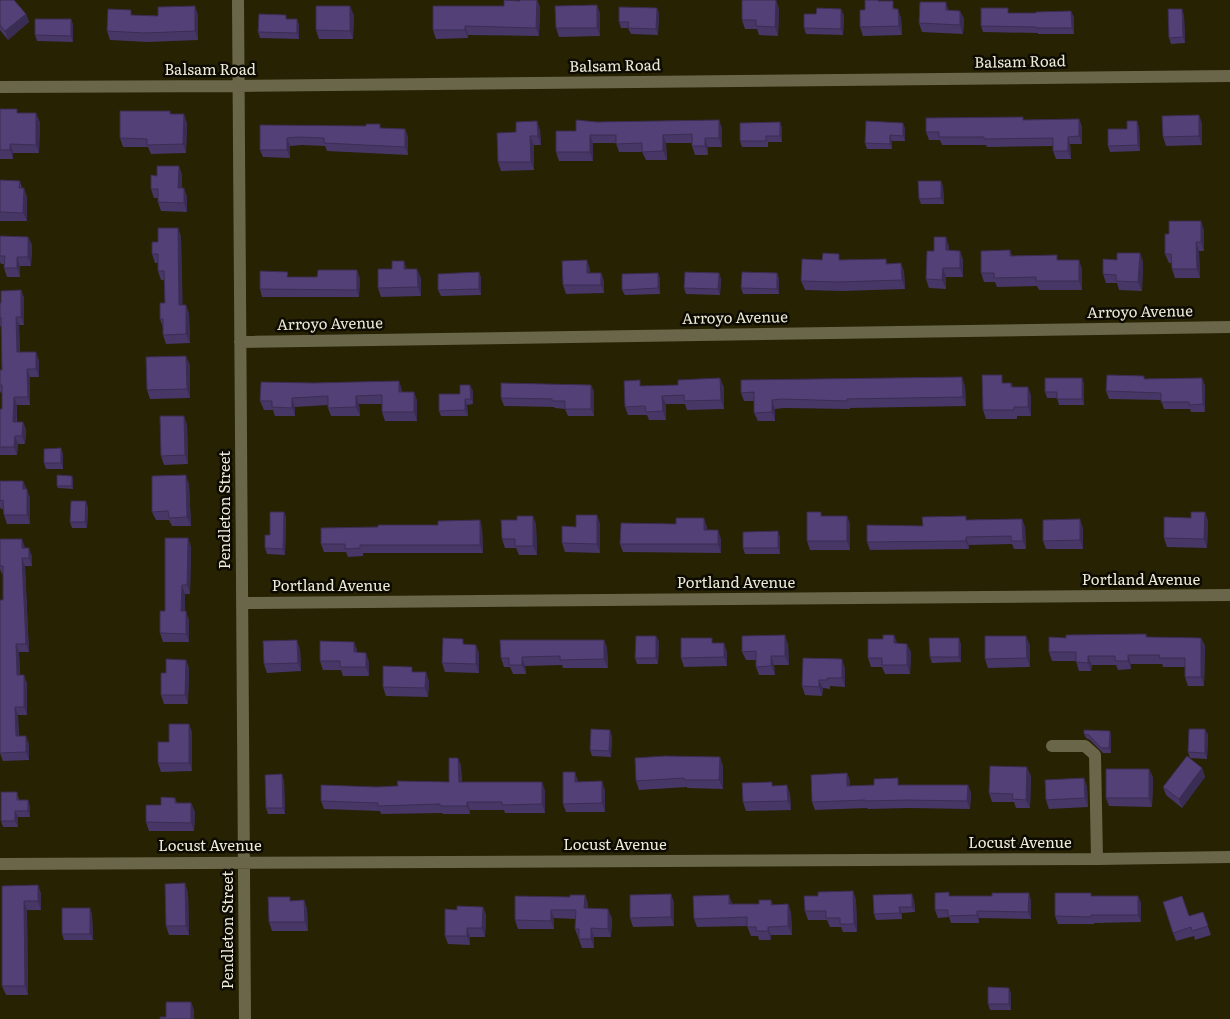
<svg xmlns="http://www.w3.org/2000/svg" width="1230" height="1019" font-family="Literata,serif">
<style>
.lines{fill:none;stroke-linecap:round;stroke-linejoin:round}
.minor{stroke:#69664a;stroke-width:12}
.wall{fill:#473766}
.shaded-wall{fill:#3a2d53}
.building{fill:#534077;stroke:#3a2d53}
.labels{text-anchor:middle;stroke-width:5;stroke-linejoin:round;paint-order:stroke}
.street-label{font-size:15px;fill:#edebd9;stroke:#0d0b02}
</style>
<rect width="100%" height="100%" fill="#262202"/>
<g class="lines">
<path class="minor" d="M238 0 245 1019
M0 87 238 86 1230 76
M240 342 1230 327
M242 603 1230 595
M1052 746H1085L1095 755 1097 859
M0 864 1097 859 1230 857"/>
</g>
<path class="wall" d="M0 0 26 14 29 22 8 40 0 30Z
M520 0H537L540 7 539 36 468 35V38L436 39 433 30 520 1Z
M776 0 779 9 778 36 759 35 757 29H745L742 20Z
M879 0V1L896 9 901 18 902 35 863 36 860 27 865 10Z
M597 5 600 14V36L559 37 556 28Z
M195 6 198 15V40L148 42 110 40 107 31 133 15 158 16Z
M657 8 659 14 658 35 631 34 628 28H621L619 22Z
M949 10 960 11 964 19 963 34 922 32 919 23Z
M1009 13 1074 17V34H1038V33L983 32 981 26Z
M354 15 353 39H319L316 30Z
M844 15 843 35 806 34 804 28Z
M1184 15 1185 43 1171 44 1169 38Z
M71 19 73 25V42L37 41 35 35Z
M287 19H297L299 25V39L260 38 258 32Z
M0 109 40 122 39 153H13V159H0Z
M170 111 171 114 187 123 186 153 151 154 148 147H123L120 138Z
M1079 119 1082 127V144H1070L1071 159H1056L1053 151V146L987 147 986 145H942L940 140H929L926 132 1024 120Z
M719 120 722 129V147H708V155H695L692 146V143H666L667 160H646L642 152H619L616 143H593V161H559L556 152 576 131Z
M780 122 782 128V142H768V147H742L740 141Z
M903 123 905 129V141H892V149H867L865 143Z
M1202 123V145L1166 146 1163 137Z
M260 125 405 129 408 137V155L327 151 325 146 302 145 290 146V158L263 157 260 150Z
M1139 127 1140 151 1110 152 1108 146 1127 129Z
M540 130 541 145H534V170L501 171 498 162 516 132Z
M179 166 182 175V188H184L187 197V212L161 211 158 202V198H154L151 189 157 176Z
M0 180 20 181 22 188 27 197V221H0Z
M941 181 943 187 944 204H921L919 199Z
M178 228 181 237 182 305H186L189 314 190 343 166 344 163 335V328L160 319 165 303 164 280H161L158 271V263H155L152 254 158 242Z
M1204 230V251H1199L1200 278H1175L1172 269V263H1169L1165 254Z
M0 236 28 237 32 245 31 266H20V277H7L4 268V264H1L0 262Z
M949 246V251H960L963 260V277H946V289L929 288 926 279 934 251Z
M1010 250 1012 256 1059 260 1082 269V290H1039L1037 286 997 287 995 282H984L981 273Z
M1140 253 1143 262 1142 291 1119 290 1117 283H1106L1103 274 1117 260Z
M886 259 887 264 901 263 904 272 905 289 842 291 805 290 801 281 841 260Z
M407 269 421 278V296L381 297 378 288Z
M590 269V273H601L604 281V293L566 294 563 285Z
M479 272 481 278V295L441 296 438 290Z
M658 273 660 279V294L625 295 622 290Z
M719 273 721 279 720 295 686 294 684 288Z
M777 273 779 279V294H743L741 288Z
M289 277 360 278 359 297H262L260 289Z
M21 290 24 298V325H19L20 352 39 360V377H30V405H17V422H23L26 430 25 444H18L17 455H0V409H2V393H1L0 391V370H2V326H0V303H1Z
M190 365V398L150 399 147 390Z
M1082 378 1084 384V405H1059L1057 398H1047L1045 392Z
M1202 378 1205 386V412H1191L1190 409H1164L1161 400 1109 399 1106 391 1145 379Z
M399 381 402 392 417 400V421H385L382 412V404H359L360 416H331L328 408V405L295 407V416H275L273 410H264L260 401 314 383Z
M1005 383H1011L1013 387 1031 395V416H1017V419H986L983 410Z
M591 385 594 392V416H568L565 409 555 408 554 407 504 406 501 398Z
M642 386 724 387V409L687 410 685 404H666V420H649L647 415H628L625 407Z
M965 386 966 406 850 408V409L784 408 775 409V421H758L754 413V401H744L741 393Z
M473 391V404L467 405 468 416H441L439 411 460 394Z
M187 424 188 464 164 465 161 456Z
M63 454V469H46L44 463Z
M73 479V489L58 488 57 486Z
M0 481H23L30 498V524H7L4 515 3 509H1L0 507Z
M189 484 191 526H172L169 520H156L152 512Z
M88 507 87 528H72L70 522Z
M284 512 286 518 285 555 267 554 265 548Z
M1205 512 1208 521 1207 548 1167 547 1164 538Z
M597 515 600 524V553L565 552 562 543 576 527Z
M823 516H847L850 524V550H810L807 541Z
M1022 519 1025 527 1026 549H1014L1012 544 969 545V549L870 550 867 542 923 526 967 520Z
M536 524 537 555H519L516 548H505L502 539Z
M707 527V530L721 539V553L623 552 620 544Z
M482 528 483 553H363V556L348 557 346 552H324L321 544Z
M1083 528V549H1046L1043 541Z
M780 537V554H745L743 548Z
M188 538 191 547 190 594H185V611L189 620V642H163L160 633 165 611Z
M0 539 25 548 32 556V566H25L29 652H19L20 675 27 683V715H18L19 736 29 744V760L3 761 0 753 3 600V574H2L0 569Z
M1146 634 1147 637 1201 638 1205 646 1204 686H1188L1185 677V667H1163L1162 664H1131V669L1118 670 1116 665H1092L1091 671H1079L1076 661H1052L1049 652 1066 638Z
M894 635 897 643 911 652 910 674H885L882 667H871L868 658 883 639Z
M656 636 659 642 658 664H637L635 658Z
M604 640 607 648 608 668H563L562 665 525 666 526 674H513L510 667H504L501 658Z
M354 642 357 650V652L369 662V676H343L341 670H323L320 661Z
M788 644 789 665H774L775 675H759L756 667V660H746L742 652Z
M961 644V662L932 663 930 657Z
M1030 645V667L988 668 985 659Z
M300 649 301 671 267 673 264 664Z
M727 652V666L684 667 681 658Z
M479 653V673L445 672 442 663Z
M186 660 189 668 188 704H164L161 695Z
M845 668V687L830 686V689L823 688 822 696 805 695 802 686Z
M414 672 429 681 428 697 386 696 383 687Z
M189 724 192 733V771L161 772 158 763Z
M1205 729 1208 735 1207 759 1190 758 1188 752Z
M1084 734 1111 735V753H1103L1090 740 1086 738Z
M612 736 611 757 592 756 590 750Z
M458 758 461 766 462 782 545 790V813H505L504 810H470V814H443L442 813 381 814 380 811 324 809 321 801 378 787 449 782Z
M723 766V789L687 788V787L639 790 636 781Z
M1202 768 1205 777 1182 808 1166 795 1163 787Z
M1149 769 1153 778 1152 807 1109 806 1106 798Z
M847 773 850 781V786L901 785H968L971 793 970 809 909 808 868 809 867 808 815 810 812 802Z
M1031 776 1030 808H1016L1014 802H992L989 793Z
M1084 778 1087 787 1088 807 1049 809 1046 800Z
M284 780 285 814H268L266 808Z
M578 782 605 790V812H566L563 804Z
M773 786 790 794 791 810 746 811 743 802Z
M17 792 19 800 30 806V817H18V827H3L1 821Z
M175 798 177 803H191L195 812 194 831H149L146 822 161 805Z
M38 885 41 894V910H27L28 995H6L2 986V886Z
M853 891 856 900 857 932H843L841 927H830L827 920H808L805 911 818 896Z
M188 892 189 935H169L166 926Z
M1029 893 1031 901V919L979 918V923H951L949 917 938 918 935 910 950 896H992Z
M671 894 674 903V926L633 927 630 918Z
M585 895 588 904V909L612 918 611 937H594V948H582L575 929 576 919 554 918V929H518L515 920 570 897Z
M1092 896H1138L1141 903V922L1094 923V924H1058L1055 916Z
M304 900 307 909 308 931H272L269 922 291 901Z
M771 900 773 905 788 904 791 913 792 935H771V940H759L758 936H751L747 926 697 927 694 919 732 904H759Z
M914 900 915 912 902 913V919L876 920 874 914Z
M483 907 486 915 485 937H470V945L448 944 445 936 457 910Z
M1203 912 1211 935 1195 940 1194 936 1176 941 1173 933 1189 916Z
M92 914 93 940H64L62 934Z
M1011 993V1010H990L988 1004Z"/>
<path class="shaded-wall" d="M537 0 540 7 539 36 536 28Z
M776 0 779 9 778 36 775 27Z
M946 2 949 11 946 10Z
M597 5 600 14V36L597 28Z
M195 6 198 15V40L195 31Z
M350 6 354 15 353 39 350 31Z
M657 8 659 14 658 35 656 29Z
M841 9 844 15 843 35 841 29Z
M898 9 901 18 902 35 899 26Z
M1182 9 1184 15 1185 43 1183 37Z
M960 11 964 19 963 34 960 25Z
M1071 11 1074 17V34L1072 28Z
M26 14 29 22 8 40 5 31Z
M71 19 73 25V42L71 36Z
M297 19 299 25V39L297 33Z
M465 26 468 35V38L465 30Z
M36 113 40 122 39 153 36 145Z
M184 114 187 123 186 153 183 144Z
M1199 115 1202 123V145L1199 136Z
M1079 119 1082 127V144L1079 136Z
M719 120 722 129V147L719 138Z
M537 121 540 130 541 145 538 136Z
M1137 121 1139 127 1140 151 1138 145Z
M780 122 782 128V142L780 136Z
M903 123 905 129V141L903 136Z
M405 129 408 137V155L405 147Z
M590 135 593 143V161L590 152Z
M663 135 666 143 667 160 663 151Z
M890 135 892 141V149L890 144Z
M530 136 534 145V170L531 162Z
M1068 137 1070 144 1071 159 1068 151Z
M287 138 290 146V158L287 150Z
M705 138 708 147V155L705 146Z
M10 144 13 153V159L10 150Z
M179 166 182 175V197L178 188Z
M941 181 943 187 944 204 941 198Z
M24 188 27 197V221L23 213Z
M184 188 187 197V212L184 203Z
M1201 221 1204 230V251L1201 242Z
M178 228 181 237 183 314 179 305Z
M28 237 32 245 31 266 28 257Z
M946 237 949 246V259L946 250Z
M1196 242 1199 251 1200 278 1197 269Z
M960 251 963 260V277L960 268Z
M1140 253 1143 262 1142 291 1138 282Z
M17 257 20 266V277L17 268Z
M587 260 590 269V282L587 273Z
M1079 260 1082 269V290L1079 281Z
M404 261 407 270 404 269Z
M901 263 904 272 905 289 902 280Z
M943 268 946 277V289L942 280Z
M417 269 421 278V296L418 287Z
M357 270 360 278 359 297 357 290Z
M479 272 481 278V295L479 289Z
M601 273 604 281V293L601 285Z
M658 273 660 279V294L658 288Z
M719 273 721 279 720 295 718 289Z
M777 273 779 279V294L777 289Z
M21 290 24 298V325L21 317Z
M186 305 189 314 190 343 186 334Z
M16 317 19 325 20 360 17 352Z
M36 352 39 360V377L36 369Z
M186 356 190 365V398L187 389Z
M27 369 30 377V405L28 397Z
M962 377 965 386 966 406 963 397Z
M720 378 724 387V409L721 400Z
M1082 378 1084 384V405L1082 399Z
M1202 378 1205 386V412L1203 404Z
M399 381 402 390V401L399 392Z
M470 385 473 391V404L471 399Z
M591 385 594 392V416L591 409Z
M1028 387 1031 395V416L1028 407Z
M414 392 417 400V421L414 412Z
M356 396 359 404 360 416 356 407Z
M662 396 666 404V420L663 411Z
M14 397 17 405 16 430 13 422Z
M292 398 295 407V416L292 408Z
M465 399 467 405 468 416 465 410Z
M772 400 775 409V421L772 412Z
M184 416 187 424 188 464 185 455Z
M23 422 26 430 25 444 22 436Z
M15 436 18 444 17 455 14 447Z
M61 448 63 454V469L61 463Z
M186 475 189 484 191 526 187 517Z
M72 476 73 479V489L72 486Z
M23 481 27 489H23Z
M27 489 30 498V524L27 515Z
M86 501 88 507 87 528 85 522Z
M284 512 286 518 285 555 283 549Z
M1205 512 1208 521 1207 548 1204 539Z
M597 515 600 524V553L597 544Z
M533 516 536 524 537 555 533 546Z
M847 516 850 524V550L847 541Z
M704 518 707 527V539L704 530Z
M1022 519 1025 527 1026 549 1023 541Z
M1080 519 1083 528V549L1080 540Z
M480 520 482 528 483 553 480 545Z
M718 530 721 539V553L718 544Z
M778 531 780 537V554L778 548Z
M966 537 969 545V549L966 541Z
M188 538 191 547 190 594 187 585Z
M22 539 25 547V556L22 548Z
M29 548 32 556V566L29 558Z
M22 558 25 566 29 652 26 644Z
M182 585 185 594V620L181 611Z
M186 611 189 620V642L186 634Z
M785 635 788 644 789 665 785 656Z
M894 635 897 644 894 643Z
M656 636 659 642 658 664 656 658Z
M1026 636 1030 645V667L1027 658Z
M959 638 961 644V662L959 657Z
M1201 638 1205 646 1204 686 1201 677Z
M297 640 300 649 301 671 298 663Z
M604 640 607 648 608 668 604 659Z
M354 642 357 650V661L354 652Z
M724 643 727 652V666L724 657Z
M16 644 19 652 20 684 17 675Z
M907 644 911 652 910 674 907 665Z
M476 645 479 653V673L476 664Z
M366 653 369 662V676L366 667Z
M1128 655 1131 664V669L1128 661Z
M771 656 774 665 775 675 771 666Z
M1088 656 1092 665 1091 671 1088 663Z
M522 657 525 666 526 674 522 665Z
M842 659 845 668V687L842 678Z
M186 660 189 668 188 704 185 695Z
M426 672 429 681 428 697 425 688Z
M24 675 27 683V715L24 707Z
M819 680 823 688 822 696 819 687Z
M15 707 18 715 19 745 16 736Z
M189 724 192 733V771L189 763Z
M1205 729 1208 735 1207 759 1205 753Z
M610 730 612 736 611 757 609 751Z
M1110 731 1111 735V753L1109 748Z
M26 736 29 744V760L26 752Z
M720 757 723 766V789L719 780Z
M458 758 461 766 462 790 459 782Z
M1027 767 1031 776 1030 808 1026 800Z
M1202 768 1205 777 1182 808 1179 799Z
M1149 769 1153 778 1152 807 1149 798Z
M575 772 578 781V791L575 782Z
M847 773 850 781V794L847 786Z
M282 774 284 780 285 814 283 808Z
M1084 778 1087 787 1088 807 1085 798Z
M602 781 605 790V812L602 803Z
M542 782 545 790V813L542 804Z
M787 785 790 794 791 810 788 801Z
M968 785 971 793 970 809 967 801Z
M28 800 30 806V817L28 811Z
M467 802 470 810V814L467 806Z
M191 803 195 812 194 831 191 823Z
M15 811 18 817V827L15 821Z
M185 883 188 892 189 935 186 926Z
M38 885 41 894V910L38 901Z
M853 891 856 900 857 932 854 924Z
M1029 893 1031 901V919L1028 912Z
M671 894 674 903V926L671 917Z
M912 894 914 900 915 912 912 907Z
M585 895 588 904V917L584 908Z
M729 895 732 903V913L729 904Z
M1138 896 1141 903V922L1138 915Z
M304 900 307 909 308 931 305 922Z
M24 901 27 910 28 995 25 986Z
M788 904 791 913 792 935 788 926Z
M483 907 486 915 485 937 482 928Z
M899 907 902 913V919L900 913Z
M90 908 92 914 93 940 90 934Z
M608 909 612 918 611 937 608 929Z
M551 910 554 918V929L551 921Z
M977 911 979 918V923L977 915Z
M768 927 771 935V940L768 931Z
M467 928 470 937V945L467 936Z
M591 928 594 937V948L591 939Z
M1009 988 1011 993V1010L1009 1004Z
M191 1002 194 1010V1019H191Z"/>
<path class="building" d="M0 0H14L26 14 5 31 0 25Z
M504 0 520 1V0H537L536 28 465 26V30H433V6H504Z
M742 0H776L775 27 756 26V20H742Z
M865 0H878V1H893V9H898L899 26 860 27V10H865Z
M920 2H946V10L960 11V25L919 23Z
M597 5V28H556L555 6Z
M195 6V31L145 33 107 31 108 9 131 10V15L158 16V7Z
M316 6H350V31L316 30Z
M619 7 657 8 656 29 628 28 629 22H619Z
M817 8 841 9V29L804 28V14H816Z
M981 8H1008V13H1036V12L1071 11 1072 28H1036V27L981 26Z
M1168 9H1182L1183 37 1169 38Z
M259 14 286 15V19H297V33L258 32Z
M35 19H71V36L35 35Z
M0 109H17V113H36V145L10 144V150H0Z
M120 111H170V114H184L183 144 147 145V139L120 138Z
M1199 115V136L1163 137 1162 116Z
M1023 117V120L1079 119V136L1068 137V151H1053V138L984 139V137H939V132H926V118Z
M576 120 597 122 719 120V138H705V146H692V134L663 135V151L642 152V143L616 144V135H590V152H556V131H576Z
M537 121 538 136H530L531 162H498L497 133 516 132V122Z
M866 121 903 123V136L890 135V144L865 143Z
M1127 121H1137L1138 145 1108 146V129H1127Z
M780 122V136H766V141H740V123Z
M366 124H380V128L405 129V147L324 143V138L299 137 287 138V150H260V125L366 126Z
M157 166H179L178 188H184V203L158 202V189H151V175L157 176Z
M0 180 20 181 19 188H24L23 213 0 212Z
M918 181H941V198L919 199Z
M1169 221H1201V242H1196L1197 269H1172L1171 254H1165V234H1169Z
M158 228H178L179 305H186V334L163 335V319H160V303H165L164 271H158V254H152V242H158Z
M0 236 28 237V257H17V268H4L5 256H0Z
M934 237H946V250L960 251V268H943L942 280 926 279 927 251H934Z
M1010 250V256L1057 255V260H1079V281H1036V277L994 278V273H981V251Z
M823 253 839 254V260L886 259V264L901 263 902 280 838 282 801 281 802 259 822 260Z
M1117 253H1140L1138 282 1116 281V275L1103 274V259L1117 260Z
M587 260V273H601V285H563L562 261Z
M392 261H404V269H417L418 287 378 288V269H392Z
M318 270H357V290L260 289V271L288 272 287 277H317Z
M479 272V289L438 290V274Z
M685 272 719 273 718 289 684 288Z
M742 272 777 273V289L741 288Z
M658 273V288L622 290V274Z
M21 290V317H16L17 352H36V369H27L28 397H14L13 422H23L22 436H15L14 447H0V409H2V385H0V370H2L1 317 0 318V303H1V291Z
M186 356 187 389 147 390 146 357Z
M982 375H1002V383H1011V387H1028V407H1014V410H983Z
M1107 375 1144 376V379L1202 378 1203 404 1189 405V402H1161V393L1106 391Z
M962 377 963 397 847 399V401L781 399 772 400V412L754 413V392L741 393V380Z
M720 378 721 400 684 401V395L662 396 663 411 646 412 645 406 625 407 624 381 640 380V386L678 385V380Z
M1045 378H1082V399H1057V392H1045Z
M399 381V392H414V412H382V395L356 396V407L328 408V396L292 398V408L272 407V401H260L261 382 314 383Z
M501 383 591 385V409H565V401H552V399L501 398Z
M460 385H470L471 399H465V410L439 411V394H460Z
M160 416H184L185 455 161 456Z
M61 448V463H44V449Z
M57 475 72 476V486H57Z
M186 475 187 517 169 518 168 511 152 512V476Z
M0 481H23V489H27V515H4L3 500 0 501Z
M71 501H86L85 522H70Z
M270 512H284L283 549 265 548V535H270Z
M807 512H821V516H847V541H807Z
M1191 512H1205L1204 539 1164 538V517L1191 518Z
M576 515H597V544L562 543V526L576 527Z
M517 516H533V546H515V539H502L501 520H517Z
M966 516V520L1022 519 1023 541H1011V536L966 537V541L867 542V525L923 526 922 517Z
M676 518H704V530H718V544H620L621 523 676 524Z
M1080 519V540L1043 541V520Z
M480 520V545H360V548L345 549V544H321V528L378 527V525H438V521Z
M778 531V548H743V532Z
M165 538H188L187 585H182L181 611H186V634L160 633V611H165Z
M0 539H22V548H29V558H22L26 644H16L17 675H24V707H15L16 736H26V752L0 753V600H3V566H0Z
M1146 634V637L1201 638V677H1185V658H1159L1160 655H1128V661H1115V656H1088V663L1076 662V652H1049V637L1066 638V635Z
M785 635V656H771V666L756 667V651L742 652V636Z
M883 635H894V643L907 644V665H882V658H868V639H883Z
M636 636H656V658H635Z
M985 636H1026L1027 658 985 659Z
M443 638 463 639V644L476 645V664L442 663Z
M681 638H712V643H724V657L681 658Z
M929 638H959V657H930Z
M297 640 298 663 264 664 263 641Z
M500 640H604V659L560 660V656L522 657V665H509V658H501Z
M320 641 354 642V652L366 653V667H340V661H320Z
M803 658 842 659V678H827V680H819V687L802 686Z
M166 659 186 660 185 695H161V673H166Z
M383 666 412 667V672H426L425 688 383 687Z
M169 724H189V763H158V742H169Z
M591 729 610 730 609 751 590 750Z
M1189 729H1205V753L1188 752Z
M1084 730 1110 731 1109 748H1101L1089 735 1084 734Z
M665 756 720 757 719 780H684V778L636 781 635 758Z
M1187 756 1202 768 1179 799 1163 787Z
M449 758H458L459 782H542V804L502 805V802H467V806H440V804L378 806V803L321 801V785L378 787 398 786 397 781 449 782Z
M990 766 1027 767 1026 800 1012 799 1013 794 989 793Z
M1106 769H1149V798H1106Z
M563 772H575V782L602 781V803L563 804Z
M847 773V786L874 785V779L898 778V785H968L967 801 907 800 865 801V800L812 802 811 775Z
M282 774 283 808H266L265 775Z
M1084 778 1085 798 1046 800 1045 780Z
M772 782V786L787 785 788 801 743 802 742 783Z
M1 792H17V800H28V811H15V821H1Z
M161 797 175 798V803H191V823L146 822V805H161Z
M185 883 186 926H166L165 884Z
M38 885V901H24L25 986H2V886Z
M853 891 854 924H840V918H826V911H805L804 896H818V892Z
M949 892V896H992V893H1029L1028 912 977 911V915L948 916V910H935V893Z
M1055 893H1091V896H1138V915H1091V917L1055 916Z
M671 894V917L630 918V895Z
M912 894V907H899L900 913 874 914 873 895Z
M570 895H585L584 908 608 909V929L591 928V939H579V929H575L576 910H551V921L515 920V896L570 897Z
M729 895V904H759V900H771V905L788 904V926L768 927V931H756V927H747V917L694 919 693 896Z
M1182 896 1189 916 1203 912 1208 926 1192 931 1191 927 1173 933 1163 902Z
M268 897H290V901L304 900 305 922H269Z
M457 906 483 907 482 928H467V936H445V909L457 910Z
M62 908H90V934H62Z
M988 987 1009 988V1004H988Z
M166 1002H191V1019H160V1017H166Z"/>
<g class="labels">
<g class="street-label">
<text transform="translate(1020 62) rotate(-1)" y="5">Balsam Road</text>
<text transform="translate(615 66) rotate(-1)" y="5">Balsam Road</text>
<text x="210" y="75">Balsam Road</text>
<text transform="translate(1140 312) rotate(-1)" y="5">Arroyo Avenue</text>
<text transform="translate(735 318) rotate(-1)" y="5">Arroyo Avenue</text>
<text transform="translate(330 324) rotate(-1)" y="5">Arroyo Avenue</text>
<text transform="translate(225 510) rotate(-90)" y="5">Pendleton Street</text>
<text x="1141" y="585">Portland Avenue</text>
<text x="736" y="588">Portland Avenue</text>
<text x="331" y="591">Portland Avenue</text>
<text x="1020" y="848">Locust Avenue</text>
<text x="615" y="850">Locust Avenue</text>
<text x="210" y="851">Locust Avenue</text>
<text transform="translate(228 930) rotate(-90)" y="5">Pendleton Street</text>
</g>
</g>
</svg>
